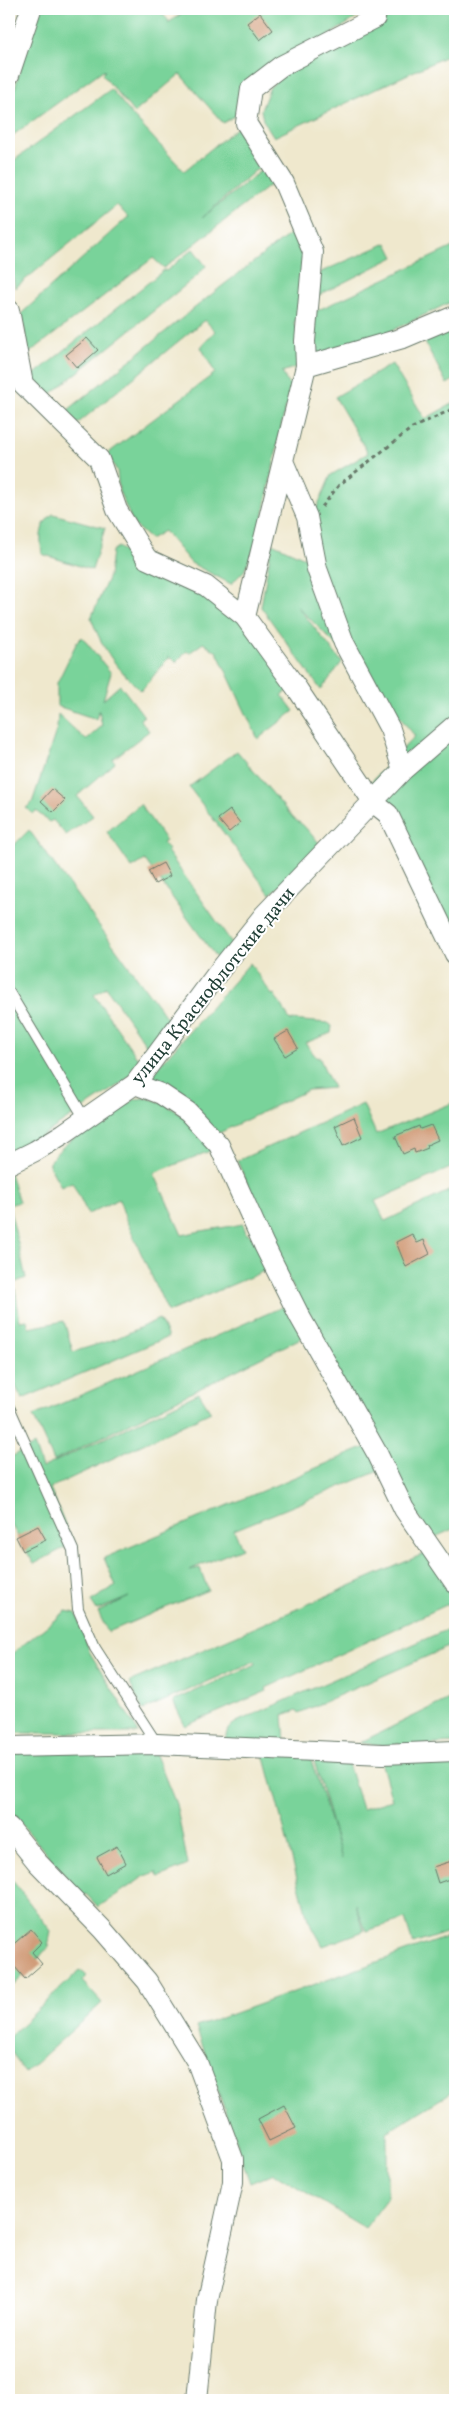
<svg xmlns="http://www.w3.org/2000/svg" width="464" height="2409" font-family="Vollkorn,serif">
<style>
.green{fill:#79d39a;stroke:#4c8867}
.building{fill:#d19d7a}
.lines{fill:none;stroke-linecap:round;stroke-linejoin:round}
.service-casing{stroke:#68796a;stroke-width:12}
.minor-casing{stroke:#68796a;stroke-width:22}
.path{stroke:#68796a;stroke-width:3;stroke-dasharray:4 4;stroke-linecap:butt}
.service{stroke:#fff;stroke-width:10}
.minor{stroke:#fff;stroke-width:20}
.labels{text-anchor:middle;stroke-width:4;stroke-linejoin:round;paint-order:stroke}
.street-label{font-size:19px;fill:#1f3d34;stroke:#fff}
</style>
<rect width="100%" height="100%" fill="#fff"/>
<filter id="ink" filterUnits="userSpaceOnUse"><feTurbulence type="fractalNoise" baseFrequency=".02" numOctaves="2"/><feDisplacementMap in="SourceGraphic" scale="10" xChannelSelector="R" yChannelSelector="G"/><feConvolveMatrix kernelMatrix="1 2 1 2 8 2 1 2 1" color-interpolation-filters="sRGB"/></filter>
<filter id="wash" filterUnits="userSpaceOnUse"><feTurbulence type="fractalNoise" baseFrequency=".0096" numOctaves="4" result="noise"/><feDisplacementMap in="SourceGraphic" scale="20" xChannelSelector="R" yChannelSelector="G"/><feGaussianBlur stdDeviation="1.12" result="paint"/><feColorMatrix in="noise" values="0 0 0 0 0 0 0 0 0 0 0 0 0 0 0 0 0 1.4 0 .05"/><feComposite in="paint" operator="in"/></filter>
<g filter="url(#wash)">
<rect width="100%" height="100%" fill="#efe8cd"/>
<path class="green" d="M41 9H158L169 21 168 23 181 14 183 9H371L263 76 245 110 223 123 180 74 134 113 102 74 105 71 103 70 9 138C9 93 26 50 41 9Z
M406 9H455V52L274 137 263 120 261 110 270 87 287 71Z
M111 89 132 115 184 171 244 122 267 160 202 218 269 164 279 178 164 268 153 258 28 354 22 313 128 217 117 205 15 288 9 254V164Z
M302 225 305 239 303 316 293 323 299 331 304 364 282 372 288 384 300 379 292 403 285 408 259 537 244 571 231 584 191 563 164 531 150 539 134 525 119 491 117 471 107 454 215 373 201 347 215 331 205 320 202 322 77 424 63 414 222 286Z
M387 243 394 257 315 297 321 272Z
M455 246V300L381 336 318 359 314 312Z
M193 249 206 266 198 275 46 398 31 377 164 270 166 271Z
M455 316V379L447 384 420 333Z
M392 364 425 419 455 402V935L370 783 415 736 363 672 297 606 342 662 321 690 261 607 272 543 305 558 303 539 331 475 368 453 335 397Z
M53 514 105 528 92 570 42 554C40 537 39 525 53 514Z
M118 547 144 567 230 604 293 688 282 695 294 711 258 739 217 652 203 643 189 653 187 651 176 662 169 657 141 691C114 664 105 654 91 618L109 576 112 551Z
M82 637 111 673 103 700 120 685 144 716 140 719 149 731 113 759 115 763 77 796 93 816 66 835 53 820 49 822 36 811 33 814 26 808 32 803 57 728 58 714 86 740 102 726 99 710 96 719 57 706V683L77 642Z
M237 751 294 819 303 825 320 844 301 869 270 894 189 787Z
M140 804 166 841 163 843 168 850 167 851 232 943 218 960 145 860 132 868 107 832Z
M29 830 172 1025 151 1052 106 987 94 995 141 1063 126 1080 9 1158V850Z
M250 963 272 995 274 994 290 1020 328 1023 332 1026 331 1033 305 1043 317 1058 319 1057 333 1088 308 1090 219 1133 151 1075Z
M144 1098C174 1101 195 1128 215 1149L154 1173 182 1235C202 1230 223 1228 243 1224L246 1233 253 1237 269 1269 168 1312 126 1220 119 1199 88 1214 72 1182 61 1187 49 1165C58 1140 113 1117 135 1099Z
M455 1102V1166L375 1201 385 1221 455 1188V1528L431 1539 312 1327 263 1225 265 1222 237 1161 363 1104 376 1134Z
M10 1173 19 1202 9 1205 26 1278 9 1285V1174Z
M15 1288 20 1321 27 1320 29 1328 64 1321 73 1352 115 1339 159 1319 168 1337 22 1399 9 1373V1289Z
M287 1305 305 1336 54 1461 33 1416Z
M199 1393 211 1412 50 1488 73 1543 34 1564 9 1521V1458L34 1445 42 1468Z
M368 1446 379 1471 234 1530 242 1548 189 1570 200 1568 208 1590 108 1632 98 1612 129 1597 97 1610 91 1601 116 1586 104 1558Z
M428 1552 455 1595V1601L266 1688 267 1691 185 1726 173 1701 256 1664 255 1661 143 1710 129 1682Z
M66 1611 76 1613 90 1653 139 1733H9V1656Z
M455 1626V1644L299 1713 297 1710 283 1715 285 1743 226 1740C225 1729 232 1724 241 1720Z
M455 1696V1743L402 1746 398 1743 395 1746 359 1743Z
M154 1750 176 1804 188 1865 159 1877 156 1872 145 1876 98 1907 86 1894 83 1897 9 1809V1753Z
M264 1754 310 1756 342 1859 313 1757H346L362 1809 392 1800 380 1758 455 1757V1930L413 1944 405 1919 366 1931 356 1904 364 1931 323 1946 308 1919Z
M9 1876 51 1931 48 1947 26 1973 9 1990Z
M455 1934V2090L387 2132V2199L365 2228 274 2173 250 2183 196 2027Z
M80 1970 87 1976 82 1981 102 2003 25 2073 9 2048V2037Z"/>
<g id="blocks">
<path class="building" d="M260 13 273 30 260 40 247 23Z
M87 338 98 350 77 368 66 355Z
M52 789 65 800 53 812 41 801Z
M230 810 240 823 229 832 218 819Z
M163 863 170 876 155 884 148 871Z
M288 1031 298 1048 285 1056 274 1039Z
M354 1117 362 1137 343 1146 335 1126Z
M431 1125 438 1140 427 1145 428 1148 415 1153 414 1149 403 1154 395 1136 419 1126 420 1129Z
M412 1234 417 1243 424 1240 430 1254 406 1267 396 1242Z
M38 1526 46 1540 23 1551 16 1537Z
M117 1846 126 1863 106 1874 97 1857Z
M455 1860V1877L438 1883 433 1867Z
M31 1929 42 1942 32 1952 42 1964 25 1979 9 1960V1948Z
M284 2105 296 2128 269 2141 258 2119Z"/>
</g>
</g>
<g filter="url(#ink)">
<use href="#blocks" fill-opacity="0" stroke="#68796a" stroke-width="1"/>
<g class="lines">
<defs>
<path id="service" d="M9 992 85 1119
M9 1407 73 1550 78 1609 95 1648 157 1744"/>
<path id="minor" d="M9 75 31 9
M9 310 23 384 99 459 117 510 147 559 206 586 245 617 298 690 374 803 388 814 455 954
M306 366 403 338 455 316
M245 617 306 366 305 341 313 252 284 183 246 123 251 89 281 66 375 18
M403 770 455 725
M135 1084 161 1094 188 1112 219 1145 264 1245 300 1317 378 1455 404 1509 455 1583
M9 1164 35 1151 63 1134 135 1084 216 975 264 915 403 770 390 729 344 643 317 569 307 517 283 461
M9 1747 157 1744 383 1754 455 1751
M9 1827 37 1862 102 1929 147 1981 197 2062 233 2159V2182L207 2300 197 2400"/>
</defs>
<use href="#service" class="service-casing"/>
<use href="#minor" class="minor-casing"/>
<path class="path" d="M322 507 339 485 412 428 455 408"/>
<use href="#service" class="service"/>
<use href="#minor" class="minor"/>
</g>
</g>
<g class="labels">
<g class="street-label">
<text transform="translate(212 985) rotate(-51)" y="7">улица Краснофлотские дачи</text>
</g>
</g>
<rect width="464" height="2409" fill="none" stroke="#fff" stroke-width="30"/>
</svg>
